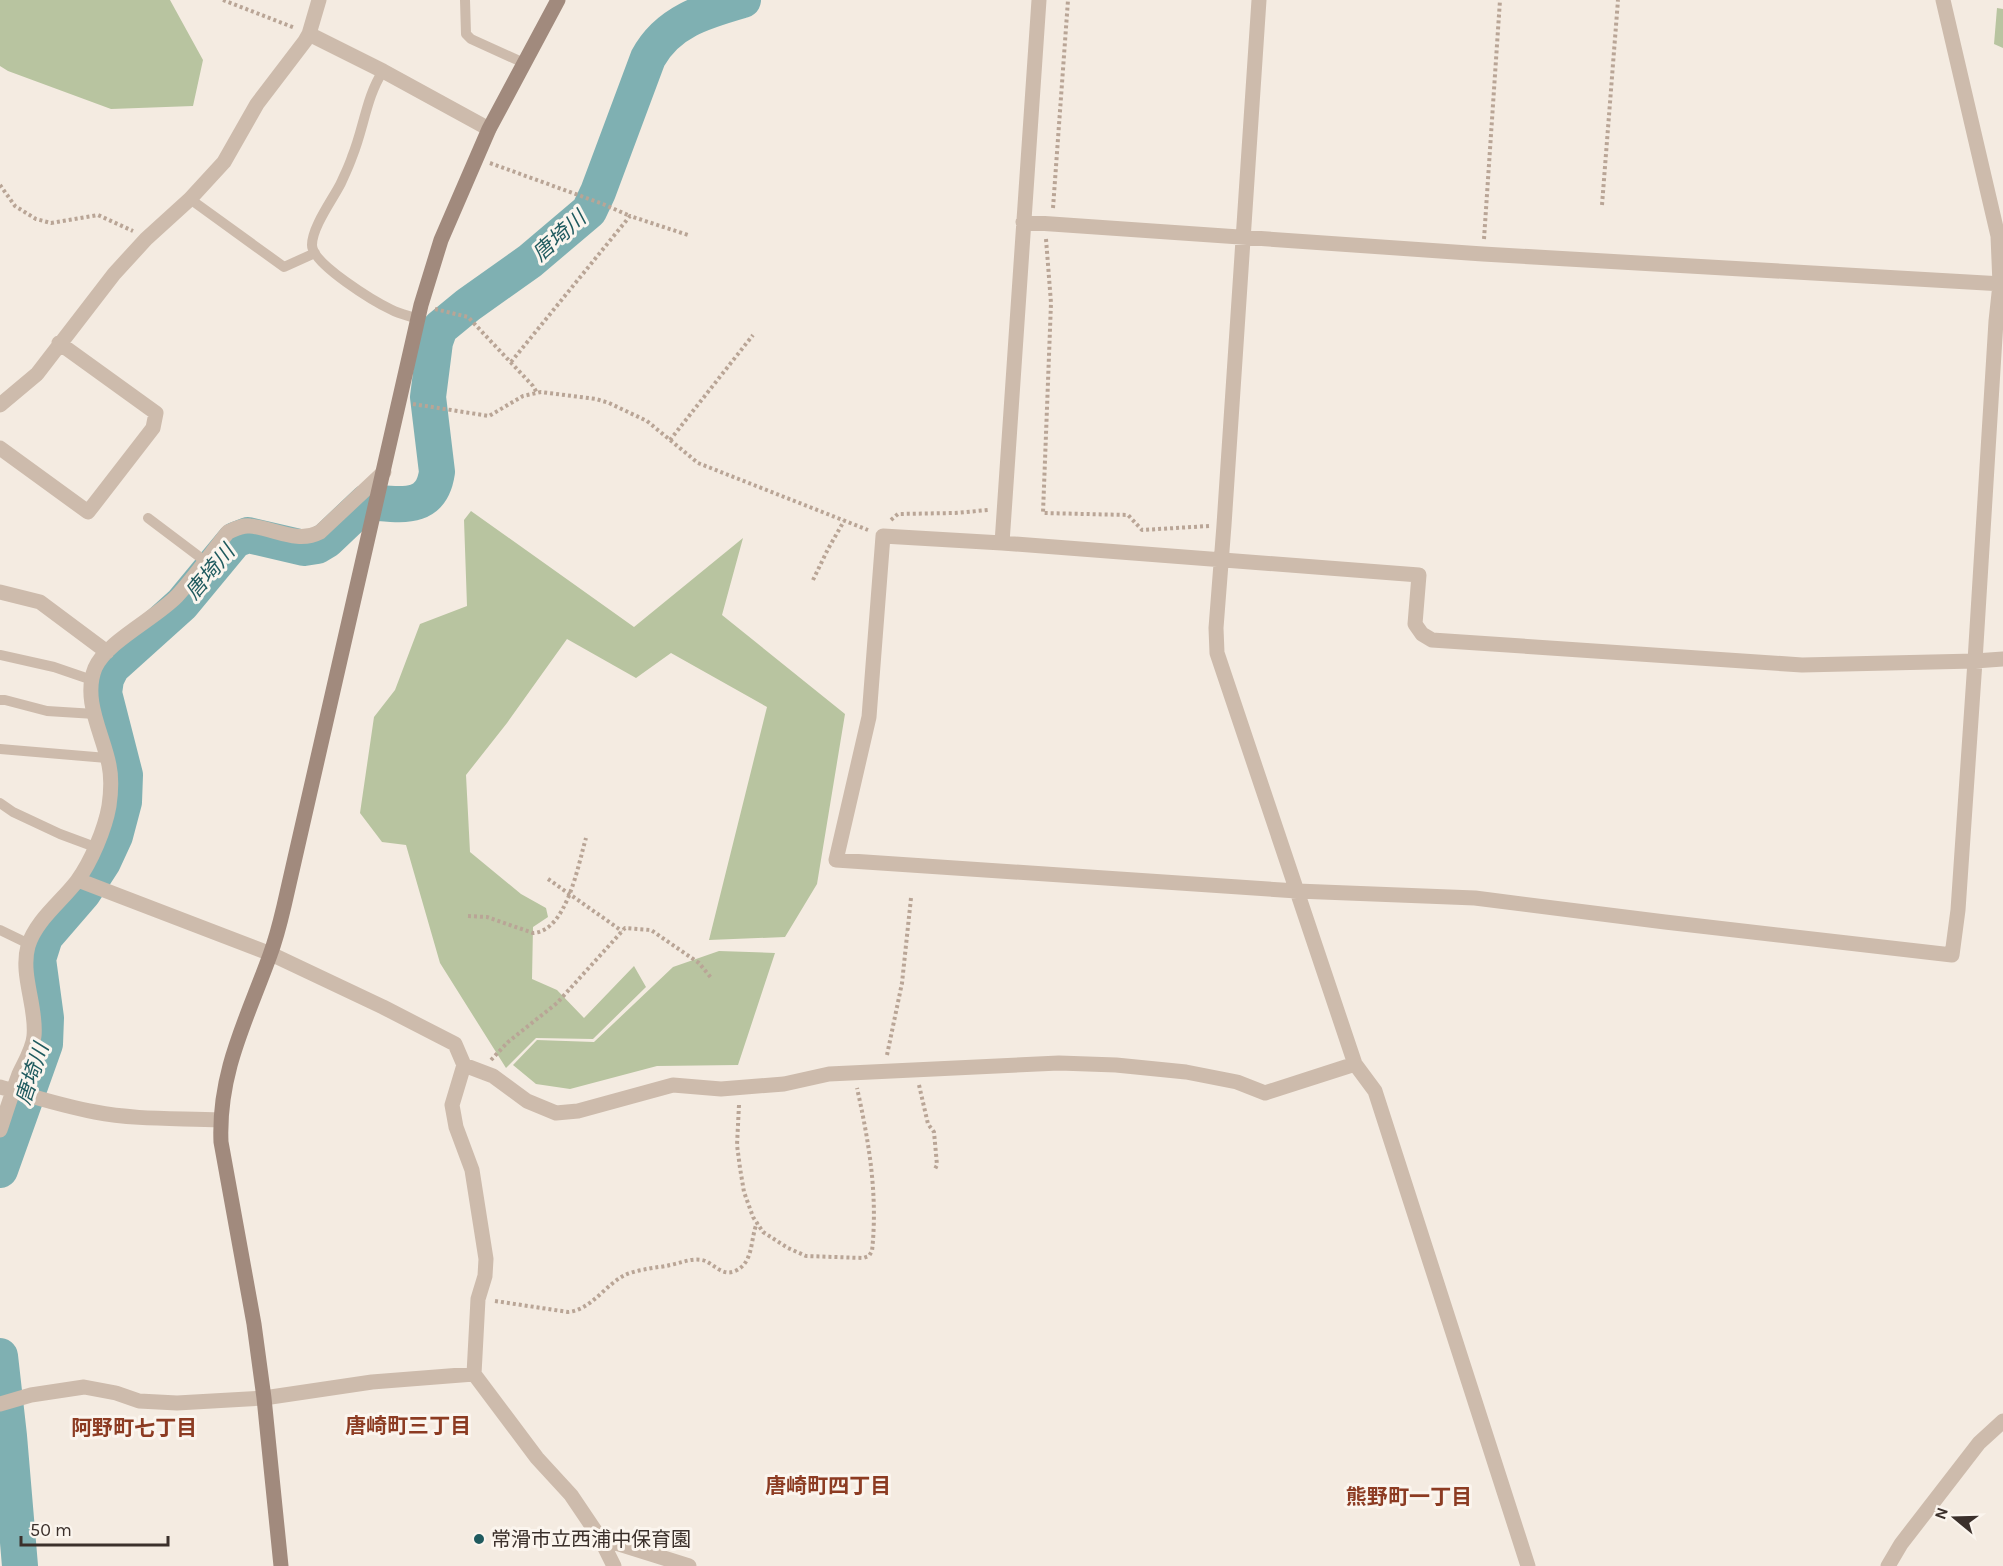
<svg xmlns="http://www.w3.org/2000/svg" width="2003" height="1566" font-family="Karla,'Noto Sans JP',sans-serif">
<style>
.green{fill:#b8c4a0}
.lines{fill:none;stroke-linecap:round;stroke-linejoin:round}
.river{stroke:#7fb0b2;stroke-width:36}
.path{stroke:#b9a596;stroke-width:4;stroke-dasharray:3 3;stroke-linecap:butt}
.lane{stroke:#cdbbac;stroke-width:10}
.street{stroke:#cdbbac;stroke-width:15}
.secondary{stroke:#a18a7d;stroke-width:15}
.poi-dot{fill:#1f5a5e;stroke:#fbf5ee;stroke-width:2}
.labels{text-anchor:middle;stroke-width:6;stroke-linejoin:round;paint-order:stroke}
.poi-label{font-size:20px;fill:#3b302b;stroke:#fbf5ee;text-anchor:start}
.water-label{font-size:21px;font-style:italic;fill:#1f5a5e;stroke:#fbf5ee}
.neighbourhood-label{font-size:21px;font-weight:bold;fill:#8c3b22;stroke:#fbf5ee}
</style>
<rect width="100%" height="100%" fill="#f4ebe1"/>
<path class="green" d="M0 0H170L203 60 193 106 111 109 8 71 0 66Z
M1997 8 2003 9V48L1994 44Z
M471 511 634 627 743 538 722 615 845 714 817 884 785 937 709 940 767 707 671 653 636 678 567 639 507 723 466 775 470 852 521 894 546 908 548 917 533 927 532 979 557 990 584 1018 634 966 646 987 593 1039 536 1038 506 1068 440 963 406 845 382 842 360 813 374 717 395 690 420 624 467 606 464 520Z
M719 951 775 953 738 1065 657 1066 570 1089 536 1084 513 1065 537 1040 594 1042 673 967Z"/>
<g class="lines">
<path class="river" d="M0 1170 45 1044 46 1018 38 959 45 937 83 893 103 862 115 836 124 802 125 775 104 693 106 679 112 667 182 604 235 540 248 535 304 548 317 546 327 540 367 502C399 504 431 513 437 472L428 397 435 342 440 328 468 305 530 261 589 211 598 192 648 58C668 21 705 11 743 0
M0 1356 9 1436 20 1566"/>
<path class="path" d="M223 0 295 28
M490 163 603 204 630 216
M0 185 15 206 36 219 51 223 98 215 133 231
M1602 205 1618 0
M1053 208 1068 0
M1046 239 1051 303 1043 513 1128 515 1142 530 1209 526
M1484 239 1500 0
M435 309 468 317 533 386 537 393
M511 362 630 216 688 235
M413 404 489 416 523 396 541 392 596 399 609 403 647 421 698 463 868 530
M670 440 753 335
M891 520 898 514 955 513 988 510
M813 580 828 549 844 521
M548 879 622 931
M468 916 487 917 533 933C567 931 578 865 586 838
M887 1055 902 983 911 898
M491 1060 508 1042 557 1003 625 928 651 930 699 963 712 979
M919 1085 928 1124 934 1132 937 1165 934 1171
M739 1105 737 1145 740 1168 744 1192 753 1217 763 1232 788 1248 806 1256 863 1258 869 1256 872 1251C878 1195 869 1142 857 1088
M495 1301 568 1312C591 1310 605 1285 625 1275 631 1272 641 1270 647 1269 655 1267 663 1267 670 1265 681 1263 691 1258 702 1260 713 1262 721 1277 735 1271 754 1263 750 1239 757 1223"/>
<path class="lane" d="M465 0 466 34 471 39 524 63
M383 71C366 97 364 128 352 157 349 166 345 174 341 183 333 199 312 227 312 245 312 264 375 302 392 310 400 314 410 316 418 319
M190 199 284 267 315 253
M148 518 205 561
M0 655 54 667 92 680
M0 700H5L47 711 95 714
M0 749 107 758
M0 803 13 812 60 834 95 847
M0 930 29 944"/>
<path class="street" d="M1259 0 1224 525 1216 628 1217 653 1355 1064 1375 1091 1528 1566
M1943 0 1998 236 2000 284 1996 321 1975 661 1958 910 1952 955 1665 922 1475 898 1297 891 836 860 869 717 883 536 1002 543 1419 575 1415 624 1422 634 1432 640 1802 665 1975 661 2003 659
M309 34 383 71 489 129
M1023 222 1483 254 2003 284
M0 405 37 374 114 274 146 239 190 199 224 162 257 104 305 41 309 34 319 0
M0 448 88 512 153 428 156 413 59 343
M1002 543 1039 0
M0 592 40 602 107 652
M78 880 271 954 383 1007 455 1044 464 1065 452 1105 456 1127 472 1170 486 1259 485 1276 478 1299 474 1374 537 1458 571 1495 600 1538 614 1566
M464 1065 493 1076 527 1101 556 1113 578 1111 673 1085 721 1089 784 1084 829 1074 1059 1063 1116 1065 1186 1072 1237 1082 1265 1093 1355 1064
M0 1087C31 1096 62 1106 95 1112 135 1120 178 1118 220 1120
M0 1130C6 1112 12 1093 19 1074 24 1063 33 1049 34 1036 37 1007 20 975 28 946 36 920 61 902 77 881 91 862 105 829 109 806 111 792 112 779 109 765 103 734 82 700 95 668 106 642 156 618 177 596 195 577 211 553 228 532 235 529 242 525 250 526 274 528 297 544 320 532L384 472
M0 1404 31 1395 84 1387 116 1393 139 1401 177 1403 264 1398 372 1382 474 1374
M600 1538 689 1566
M1888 1566 1901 1544 1979 1443 2003 1421"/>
<path class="secondary" d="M281 1566 264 1398 254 1324 221 1142C218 1072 247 1019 270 955 276 939 280 923 284 906L421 305 441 240 489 129 558 0"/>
</g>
<circle class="poi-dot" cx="479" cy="1539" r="6"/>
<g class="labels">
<g class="poi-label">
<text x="491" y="1546">常滑市立西浦中保育園</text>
</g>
<g class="water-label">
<text transform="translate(559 236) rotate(-42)" y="7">唐埼川</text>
<text transform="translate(210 572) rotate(-50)" y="7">唐埼川</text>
<text transform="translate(32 1074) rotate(-72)" y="7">唐埼川</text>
</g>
<g class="neighbourhood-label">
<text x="408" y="1433">唐崎町三丁目</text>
<text x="134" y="1435">阿野町七丁目</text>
<text x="828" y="1493">唐崎町四丁目</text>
<text x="1409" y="1504">熊野町一丁目</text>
</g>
</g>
<g transform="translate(1955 1518) rotate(289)" stroke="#fbf5ee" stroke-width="4.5" paint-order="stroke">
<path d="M0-4.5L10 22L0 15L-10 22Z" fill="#3b302b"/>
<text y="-9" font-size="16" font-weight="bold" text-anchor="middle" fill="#3b302b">N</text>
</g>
<path d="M21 1536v9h147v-9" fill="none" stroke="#3b302b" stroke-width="3"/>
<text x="30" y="1536" font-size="18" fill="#3b302b" stroke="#fbf5ee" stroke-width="4.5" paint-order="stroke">50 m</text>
</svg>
